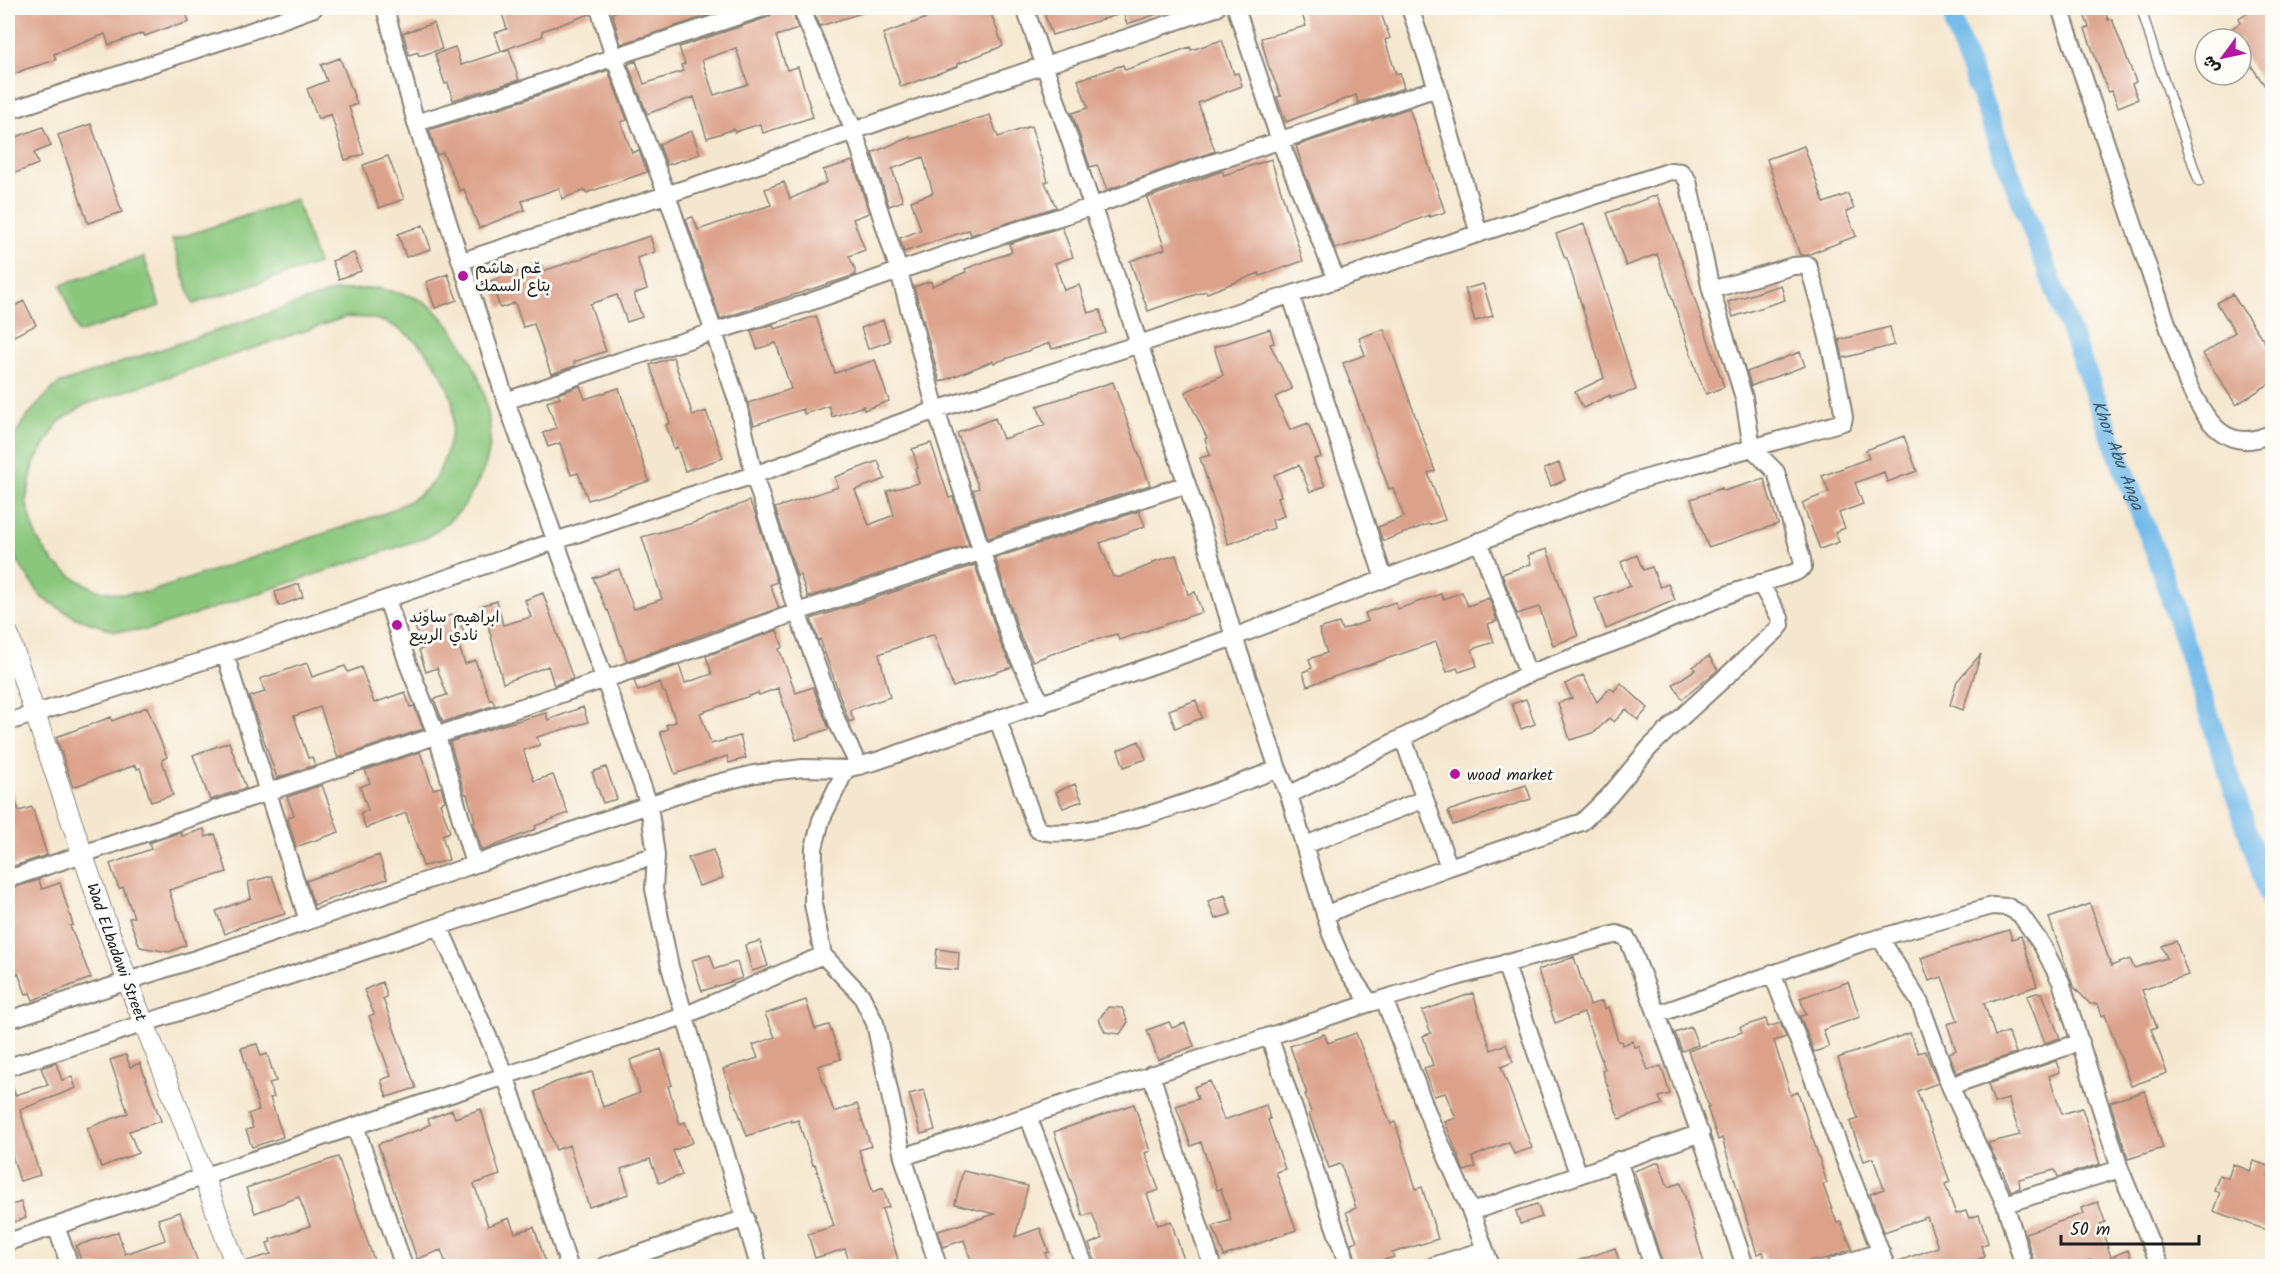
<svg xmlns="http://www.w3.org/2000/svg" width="2280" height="1274" font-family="Kalam,'Playpen Sans Arabic',sans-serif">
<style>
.green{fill:#8ac77d;stroke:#53724c;stroke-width:1.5;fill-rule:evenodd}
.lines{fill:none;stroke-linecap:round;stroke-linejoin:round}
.canal{stroke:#71b9e9;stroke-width:20}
.building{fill:#dca18a;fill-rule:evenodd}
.service-casing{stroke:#888276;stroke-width:11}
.minor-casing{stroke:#888276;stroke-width:20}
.tertiary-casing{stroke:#888276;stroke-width:22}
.service{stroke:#fff;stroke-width:8}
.minor{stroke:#fff;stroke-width:16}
.tertiary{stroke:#fff;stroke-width:20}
.poi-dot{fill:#b5179e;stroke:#fdfcf7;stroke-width:2}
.labels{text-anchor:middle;stroke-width:6;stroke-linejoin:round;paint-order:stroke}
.poi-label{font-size:16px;fill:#1c1c1c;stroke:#fdfcf7;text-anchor:start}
.street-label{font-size:16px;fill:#1c1c1c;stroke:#fdfcf7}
.water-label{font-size:18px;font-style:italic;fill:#3e5b6e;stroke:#fdfcf7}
</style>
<rect width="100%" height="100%" fill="#fdfcf7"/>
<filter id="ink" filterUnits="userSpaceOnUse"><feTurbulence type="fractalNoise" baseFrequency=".0167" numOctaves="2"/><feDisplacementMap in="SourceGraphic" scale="12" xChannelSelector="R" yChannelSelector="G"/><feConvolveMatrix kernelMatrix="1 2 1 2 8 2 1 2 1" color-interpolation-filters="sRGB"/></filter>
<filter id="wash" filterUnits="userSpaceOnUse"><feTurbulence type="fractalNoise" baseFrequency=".008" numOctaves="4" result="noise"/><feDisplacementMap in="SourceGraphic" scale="24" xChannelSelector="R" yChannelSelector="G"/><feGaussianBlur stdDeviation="1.35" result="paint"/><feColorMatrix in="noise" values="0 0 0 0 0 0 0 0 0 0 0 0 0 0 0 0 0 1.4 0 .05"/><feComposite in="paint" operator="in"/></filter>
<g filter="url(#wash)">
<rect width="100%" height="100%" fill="#f5e7cf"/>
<path class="green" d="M296 199 318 264 193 304 172 240Z
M144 257 160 306 78 333 61 285Z
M379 288C391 292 407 294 419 299 466 324 507 421 483 471 478 483 470 496 463 507 455 518 439 528 428 537L148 630 115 631 76 618 42 598 16 559 8 534V454C15 426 37 404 58 384L334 291ZM346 317C356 318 368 317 378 320 414 330 443 366 452 401 457 422 446 462 434 480 423 496 402 505 385 513L149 592 120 594 97 590 76 579 54 563 37 539 26 501 34 463 58 423 84 405Z"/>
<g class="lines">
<path class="canal" id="s1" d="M1954 8 1955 28 2155 552 2272 905"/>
</g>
<g id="blocks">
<path class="building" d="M8 8H185L189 22 173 27 172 26 145 36 143 33 109 45 105 34 54 54 56 60 26 69 8 77Z
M500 8H589L590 14 542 31 543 36 501 51 495 33 507 29Z
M627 8H731L621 44 612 13Z
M773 8H791L798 29 776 36 787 70 798 67 813 117 763 133 760 124 735 132 734 129 707 138 694 97 647 114 628 64 636 61 644 84 683 71 681 65 685 64 679 47 766 18 771 15ZM736 48 748 84 714 95 702 60Z
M812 8H868V11L820 26Z
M953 8H989L1003 46 957 64 958 66 901 87 883 34Z
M1042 8H1169V10L1127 24 1123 13 1052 35Z
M1311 8H1379L1390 38 1385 40 1396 74 1400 73 1404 88 1358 103 1356 95 1286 122 1277 97 1281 96 1268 65 1261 38 1306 26 1301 11Z
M2095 8H2104L2108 20 2112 19 2136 82 2132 84 2138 99 2118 107 2112 91 2108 92 2085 29 2089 27 2083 12Z
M2254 8H2272V96L2241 51V39H2216L2241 22 2239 18Z
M434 23 442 49 419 56 418 52 409 55 403 33Z
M1222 40 1234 74 1238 73 1242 86 1198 103 1215 151 1107 190 1097 165 1090 167 1072 113 1088 108 1078 80 1123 65 1125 70 1190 47 1191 50Z
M455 47 461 65 509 49 519 80 453 100 448 83 445 84 435 54Z
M340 58 357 104 349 107 364 154 345 160 331 114 318 119 307 89 327 81 321 65Z
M608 70 627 120 621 122 632 153 639 150 647 172 586 193 585 190 562 199 559 188 522 201 525 210 479 228 464 189 460 191 443 153 437 155 429 130 525 100Z
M1409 108 1445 212 1430 217 1429 215 1370 238 1335 249 1304 172 1296 146Z
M990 115 998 137 1031 126 1048 181 1045 182 1056 207 971 235 969 230 951 236 904 252 900 238 921 230 911 201 933 193 923 157 892 169 903 201 889 206 872 153 910 137 911 139Z
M91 124 122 212 88 223 58 135Z
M43 127 51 146 34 153 38 164 8 176V140Z
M692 131 700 154 667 165 659 144Z
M1804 146 1824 203 1848 194 1854 209 1846 212 1856 236 1807 255H1800L1767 159Z
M388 156 404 199 379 208 363 165Z
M1271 159 1303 261 1260 276 1259 273 1207 293 1206 291 1148 311 1130 261 1165 249 1147 198 1222 171 1224 175Z
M853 161 869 213 853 219 865 250 849 256 855 269V275L720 319 686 219 693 217 698 230 771 205 765 189 784 182 790 199 827 182 823 170Z
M1657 195 1682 261 1724 387 1706 394 1699 378 1657 254 1626 266 1607 213Z
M1584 224 1636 390 1610 398V395L1583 408 1575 392 1604 378 1567 258H1565L1556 234Z
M423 225 431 249 406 257 398 234Z
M1062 227 1073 257 1055 263 1064 290 1079 285 1088 313 1100 310 1106 333 1052 349 1050 343 994 363 993 361 940 382 914 287 931 281 932 286 966 272 965 269 1012 252 1009 244Z
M650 236 655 252 637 258 647 289 634 294 642 317 627 322 617 295 590 304 606 351 574 362 575 366 551 374 534 324 523 327 515 303 500 308 491 281 541 264 543 271Z
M354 253 361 271 339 279 332 261Z
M448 274 457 300 435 308 426 282Z
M1483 284 1493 316 1475 321 1465 289Z
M1781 285 1785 300 1733 317 1728 302Z
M2232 294 2272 353V382L2236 405 2203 354 2235 332 2217 303Z
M24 301 36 325 14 336 8 322V309Z
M816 316 835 373 875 360 889 401 864 410 863 406 832 417 829 406 804 414 803 409 754 425 748 403 791 389 776 343 757 349 751 331 773 325 775 329Z
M883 320 890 341 868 349 861 328Z
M1890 327 1894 345 1843 358 1839 340Z
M1270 329 1274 343 1270 344 1292 389 1275 397 1290 430 1308 423 1321 457 1314 459 1325 486 1310 492 1299 465 1274 475 1281 496 1278 497 1284 516 1272 520 1274 528 1228 544 1200 458 1210 455 1205 439 1207 438 1185 392 1223 375 1214 347Z
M1384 329 1435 471 1428 473 1445 520 1429 525 1428 524 1386 540H1382L1378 527 1404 517 1393 488 1389 489 1343 363 1365 355 1359 338Z
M1800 352 1805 366 1751 386 1747 372Z
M673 357 693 416 706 411 723 458 685 471 677 447 674 449 666 425 670 423 650 365Z
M1113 382 1150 485 988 538 973 490 979 488 957 433 995 418 1003 439 1045 425 1037 406Z
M580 386 585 399 619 388 649 481 588 500 578 473 571 475 560 443 548 447 543 433 556 428 547 402 560 398 558 394Z
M1904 436 1917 471 1887 482 1884 472 1855 483 1863 504 1839 513 1845 528 1835 532 1839 542 1820 549 1802 503 1829 492 1822 476 1869 458 1866 450Z
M931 443 949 498 953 497 969 545 808 597 800 575 797 576 775 508 838 487 835 477 878 461 885 479 855 490 869 525 894 515 887 491 919 483 915 469 918 468 912 449Z
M1559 463 1565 480 1551 486 1544 469Z
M1764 479 1778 524 1708 547 1691 499 1722 488 1723 491Z
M749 501 756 515 777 582 770 585 779 608 627 661 608 610 607 611 593 578 619 569 634 609 662 599 642 537 693 523Z
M1139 511 1145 526 1100 543 1113 577 1116 576 1117 578 1153 564V562L1176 555 1188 594 1195 592 1202 612 1119 640 1117 634 1076 645 1033 661 1021 638 995 558Z
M1547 549 1578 636 1553 645 1539 607 1517 614 1502 574 1531 564 1528 555Z
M1637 555 1643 570 1652 567 1660 587 1668 584 1675 600 1606 629 1595 599 1630 586 1621 562Z
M975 565 1001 645 1012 667 953 687 934 634 879 654 890 697 850 710 854 720 849 722 820 639 818 640 811 619Z
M299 584 303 597 279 606 275 592Z
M1462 592 1468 606 1489 598 1497 621 1488 624 1494 642 1472 649 1477 666 1459 672 1457 668 1447 672 1436 642 1307 686 1303 672 1312 668 1309 659 1327 653 1319 629 1339 623 1342 630 1368 621 1365 613 1395 602 1398 609 1441 594 1443 599Z
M543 593 573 679 554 685 548 666 503 683 483 605 497 601 503 625 531 617 525 600Z
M431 610 435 621 457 613 464 632 455 635 465 664 475 660 490 700 492 699 495 705 443 722 434 699 447 695 437 668 426 672 419 650 423 649 412 618Z
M777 630 783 647 779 649 796 693 813 687 829 729 796 740 778 688 759 695 758 693 700 713 711 744 740 736 746 758 729 763 727 756 675 774 660 732 668 729 666 725 676 722 665 692H663L660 682 638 691 634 681 679 665 685 683 712 674 706 656Z
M1981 654 1963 710 1950 705 1957 681Z
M1709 656 1718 670 1682 699 1673 684 1695 670 1693 667Z
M307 663 312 677 345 666 348 672 361 667 374 703 405 692 410 707 414 706 423 729 338 758 320 707 294 716 308 758 312 757 315 765 277 778 249 697 265 692 260 679Z
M1583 675 1597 702 1610 688 1614 691 1621 683 1648 708 1638 720 1626 709 1614 722 1609 718 1595 732 1570 740 1558 703 1572 698 1565 684Z
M1526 699 1535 724 1521 729 1512 704Z
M1196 700 1202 718 1175 728 1169 710Z
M147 707 167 757 162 760 173 795 151 802 140 768 137 769 136 765 73 787 56 737 111 717 112 721Z
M583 707 588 722 537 737 540 745 523 750 534 781 553 775 568 813 535 826 536 829 482 851 473 822 475 821 467 794H465L450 742 502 725 546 713 548 720Z
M1139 741 1146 759 1124 767 1118 750Z
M229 742 246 788 210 800 193 755Z
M420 752 433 789 441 787 445 801 440 803 450 832 442 835 449 860 423 866 406 813 366 828 360 813 368 810 360 787 370 783 365 770Z
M606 767 617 799 603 803 592 772Z
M8 784H9L19 811 32 807 47 855 8 868Z
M1075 784 1082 801 1063 808 1056 792Z
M322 785 339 832 296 847 288 820 289 817 294 815 287 797Z
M1526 785 1531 799 1453 825 1448 811Z
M204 829 206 837 215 834 227 872 169 890 186 945 169 952 140 947 129 918 134 917 123 887 119 889 110 864 151 849 149 843 181 832 182 836Z
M713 850 723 878 699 886 688 858Z
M379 855 387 879 314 905 306 881Z
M272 876 285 914 240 927 225 934 216 911 251 898 248 882Z
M39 880 42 889 60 883 73 925 70 926 91 978 33 1000 30 993 26 994 18 973 8 977V889Z
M1225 895 1231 914 1215 919 1208 901Z
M2090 904 2111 966 2130 959 2134 968 2167 958 2162 946 2176 941 2188 975 2142 990 2157 1027 2151 1029 2167 1073 2131 1086 2105 1015 2102 1016 2098 1004H2090L2073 986 2049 918Z
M2009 930 2012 939 2021 936 2037 986 1984 1003 1995 1036 2008 1032 2016 1053 1956 1073 1949 1053 1956 1050 1947 1024 1958 1021 1942 977 1929 981 1921 958Z
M760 941 768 966 752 971 745 945Z
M937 949 959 952 958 970 935 968Z
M710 955 715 969 737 962 742 978 702 991 692 960Z
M1574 957 1590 1005 1602 1001 1604 1009 1608 1007 1618 1041H1621L1622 1045 1633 1041 1635 1047 1639 1046 1648 1070 1661 1066 1670 1094 1659 1097 1662 1104 1619 1119 1602 1070 1605 1069 1584 1013 1555 1023 1538 970Z
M382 982 386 991V997L383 999 416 1088 387 1097 381 1080 391 1076 369 1016 374 1014 364 990Z
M1848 982 1860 1017 1823 1030 1829 1047 1814 1052 1800 1016 1806 1015 1800 998Z
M1473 993 1491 1050 1506 1044 1513 1062 1501 1067 1532 1148 1514 1154 1509 1142 1472 1157 1476 1167 1464 1171 1445 1122 1456 1118 1445 1093 1434 1096 1424 1068 1433 1065 1423 1036 1431 1033 1422 1011Z
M2036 993H2042L2060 1038 2045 1043 2027 996Z
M806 1000 815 1029 829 1025 841 1059 818 1066 834 1112 857 1104 871 1146 859 1150 873 1192 883 1188 889 1207 882 1209 898 1259 876 1266H851L845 1249 815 1258 808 1234 834 1226 815 1164 813 1165 798 1120 791 1122V1120L747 1136 723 1069 758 1058 753 1045 775 1037 765 1014Z
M1108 1007 1122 1008 1128 1022 1120 1034 1105 1032 1099 1019Z
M1766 1019 1768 1027 1780 1023 1786 1037 1774 1041 1782 1067 1791 1095 1798 1092 1827 1183 1823 1185 1837 1223 1841 1222 1852 1249 1817 1262 1816 1259 1793 1266H1767L1763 1252 1757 1254 1722 1138 1718 1140 1707 1107H1709L1688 1051 1742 1032 1740 1027Z
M1169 1022 1172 1028 1185 1023 1194 1046 1158 1060 1147 1030Z
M1691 1027 1698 1045 1682 1051 1675 1033Z
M1356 1033 1387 1115 1391 1124 1395 1122 1416 1189 1422 1187 1438 1239 1392 1253 1394 1257 1365 1266H1358L1351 1243 1357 1241 1346 1212 1356 1208 1342 1167 1340 1164 1329 1168 1309 1114 1311 1113 1305 1094H1307L1290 1046 1324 1034 1328 1043Z
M1910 1033 1918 1053 1925 1051 1938 1083 1917 1091 1950 1182 1945 1184 1956 1214 1966 1211 1969 1218 1979 1215 1988 1243 1981 1246 1985 1257 1957 1266H1896V1262L1938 1247 1927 1217 1884 1232 1870 1194 1884 1189 1873 1158 1864 1161 1850 1122 1858 1119 1838 1058Z
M257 1044 261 1056 267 1054 276 1081 269 1083 274 1097 270 1098 283 1137 252 1147 246 1130 253 1128 248 1114 259 1110 241 1048Z
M661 1049 672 1085 668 1086 680 1124 685 1122 693 1142 673 1151 682 1175 659 1183 650 1159 621 1169 629 1194 589 1207 569 1145 556 1150 535 1092 556 1082 592 1072 603 1107 640 1093 630 1060Z
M126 1055 130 1067 140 1063 161 1121 129 1131 138 1153 101 1167 87 1128 128 1113 110 1060Z
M2056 1061 2060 1072 2049 1076 2062 1114 2082 1108 2100 1164 2058 1177 2055 1170 2019 1179 2020 1188 2011 1191 2001 1167 2000 1168 1988 1143 2020 1135 2008 1099 1994 1103 1988 1084Z
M56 1063 62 1080 72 1077 76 1088 20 1110 40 1175 20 1181 8 1142V1083L11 1082 15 1095 48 1085 41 1068Z
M1210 1081 1224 1120 1266 1105 1270 1119 1268 1120 1285 1169 1276 1172 1296 1230 1224 1256 1213 1226 1231 1220 1221 1189 1217 1190 1201 1142 1191 1146 1176 1106 1198 1099 1194 1087Z
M924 1090 935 1130 921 1134 909 1094Z
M2145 1091 2163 1148 2128 1159 2110 1102Z
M1134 1104 1150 1151 1145 1153 1159 1190 1147 1194 1158 1225 1171 1221 1186 1266H1097L1089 1244 1102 1239 1092 1213 1083 1216 1054 1132Z
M481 1109 500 1175 474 1184 488 1226 509 1218 515 1233 534 1227 547 1266H447L441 1250 417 1259 378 1144 421 1129 430 1124 428 1119 452 1110 455 1118Z
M338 1157 374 1260 355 1266H248L247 1261 271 1254 267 1243 271 1242 270 1239 310 1226 299 1197 255 1213 246 1188Z
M2254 1161 2271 1167 2268 1176 2272 1178V1232L2213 1211 2220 1192 2214 1190 2219 1175 2228 1178 2233 1164 2250 1171Z
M1659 1162 1668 1187 1681 1183 1704 1263 1692 1266H1663L1634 1171Z
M963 1171 1028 1186 1015 1237 1040 1228 1049 1252 1045 1253 1050 1266H973L964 1240 943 1247 938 1231 995 1214 955 1204Z
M21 1202 26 1218 8 1224V1206Z
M2098 1202 2105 1222 2100 1224 2111 1257 2128 1250 2134 1266H2089L2092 1263 2091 1260 2071 1266H2035L2025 1233 2083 1214 2081 1208Z
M1537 1204 1542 1217 1520 1224 1516 1211Z
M180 1212 198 1263 187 1266H83L76 1246 118 1232 125 1254 165 1240 158 1219Z
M1615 1248 1621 1266H1568V1264Z"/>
</g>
</g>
<g filter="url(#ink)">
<use href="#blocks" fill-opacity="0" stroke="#888276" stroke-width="1.5"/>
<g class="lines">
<defs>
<path id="service" d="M2141 8 2155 54 2199 182"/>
<path id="minor" d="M385 8 416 123 506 401 649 805 656 855 654 889 670 967 759 1266
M599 8 614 57 667 195 737 400 754 475 797 612 838 724 859 766
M801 8 854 131 899 271 936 410 1011 642 1042 705
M1236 8 1280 141 1336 279
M1410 8 1437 88 1479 234
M2060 8 2187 382C2205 420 2226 456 2272 433
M8 111 240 35 314 8
M416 123 522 90 614 57 763 8
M462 261 758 165 946 98 1216 8
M1291 296 1384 579 1234 637 1278 769 1289 795 1331 934 1345 967 1370 1003
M506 401 620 361 804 304 996 237 1094 206 1191 170 1437 88
M1479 541 1528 674
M1384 579 1633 482 1843 422 1844 417C1835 365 1824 315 1808 265L1793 266 1711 290
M387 599 408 664 437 736 474 864
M225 654 308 921
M998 720 1033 819 1038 830C1084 846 1228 787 1278 769
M8 722 225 654 658 506 754 475 936 410 1671 171 1681 172 1688 181 1711 290 1744 398 1752 448 1776 472 1802 559 1803 567 1796 572 1729 594 1631 636 1528 674 1289 795
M1403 738 1449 867
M846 769 821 820 814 848 813 904 823 955 861 995 875 1023 903 1157 938 1266
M1305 845 1425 799
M8 879 707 645 797 612 1187 484
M1325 915 1355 902 1449 867 1582 822 1610 795 1650 747 1673 725 1777 630 1781 625 1780 618 1760 583
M439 926 505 1075 569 1266
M1880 938 1920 1003 1950 1086 2005 1204 2024 1266
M1505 963 1578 1173
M1772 973 1886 1266
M1384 999 1429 1117 1471 1212 1491 1266
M1658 1014 1861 943 1992 906 2008 907 2020 914 2042 945 2061 982 2120 1169 2160 1266
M8 1020 223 950 698 788 754 774 803 768 846 769 877 761 1234 637 1203 532 1025 8
M1269 1036 1348 1266
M8 1067C224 999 440 925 656 855
M1151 1074 1212 1266
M1950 1086 2081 1042
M1028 1116 1085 1266
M355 1126 404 1266
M903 1157 1370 1003 1463 975 1617 934 1626 937 1630 944C1672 1051 1709 1158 1745 1266
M1618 1160 1653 1266
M2005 1204 2120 1169
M1471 1212 1701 1133
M56 1226 70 1266
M8 1242 684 1016 823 955
M604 1266 746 1218
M1433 1266 1484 1250
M1835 1266 1881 1252"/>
<g id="tertiary">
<path id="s2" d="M8 634 108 929 137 1006 185 1125 236 1266"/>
</g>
</defs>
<use href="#service" class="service-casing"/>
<use href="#minor" class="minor-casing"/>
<use href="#tertiary" class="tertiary-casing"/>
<use href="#service" class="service"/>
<use href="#minor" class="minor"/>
<use href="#tertiary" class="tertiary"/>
</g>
</g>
<g class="poi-dot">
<circle cx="463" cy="276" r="6"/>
<circle cx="397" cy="625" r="6"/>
<circle cx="1455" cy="774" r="6"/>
</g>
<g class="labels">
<g class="poi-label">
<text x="475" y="273">عّم هاشم<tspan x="475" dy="18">بتاع السمك</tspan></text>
<text x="409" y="622">ابراهيم ساوند<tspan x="409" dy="18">نادي الربيع</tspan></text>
<text x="1467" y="780">wood market</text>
</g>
<g class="street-label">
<text dy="6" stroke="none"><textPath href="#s2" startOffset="336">Wad ELbadawi Street</textPath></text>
</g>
<g class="water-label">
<text dy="6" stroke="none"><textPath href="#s1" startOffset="477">Khor Abu Anga</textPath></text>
</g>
</g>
<rect width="2280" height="1274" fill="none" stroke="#fdfcf7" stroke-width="30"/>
<g transform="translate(2223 57) rotate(237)"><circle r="28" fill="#fdfcf7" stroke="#a3a29f" stroke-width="1.5"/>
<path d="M0-4.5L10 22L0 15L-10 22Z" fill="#b5179e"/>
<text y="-9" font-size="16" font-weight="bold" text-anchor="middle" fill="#1c1c1c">ش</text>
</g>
<path d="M2061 1235v9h138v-9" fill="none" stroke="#1c1c1c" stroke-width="3"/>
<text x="2070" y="1235" font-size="18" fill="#1c1c1c" stroke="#fdfcf7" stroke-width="4.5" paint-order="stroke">50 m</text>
</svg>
